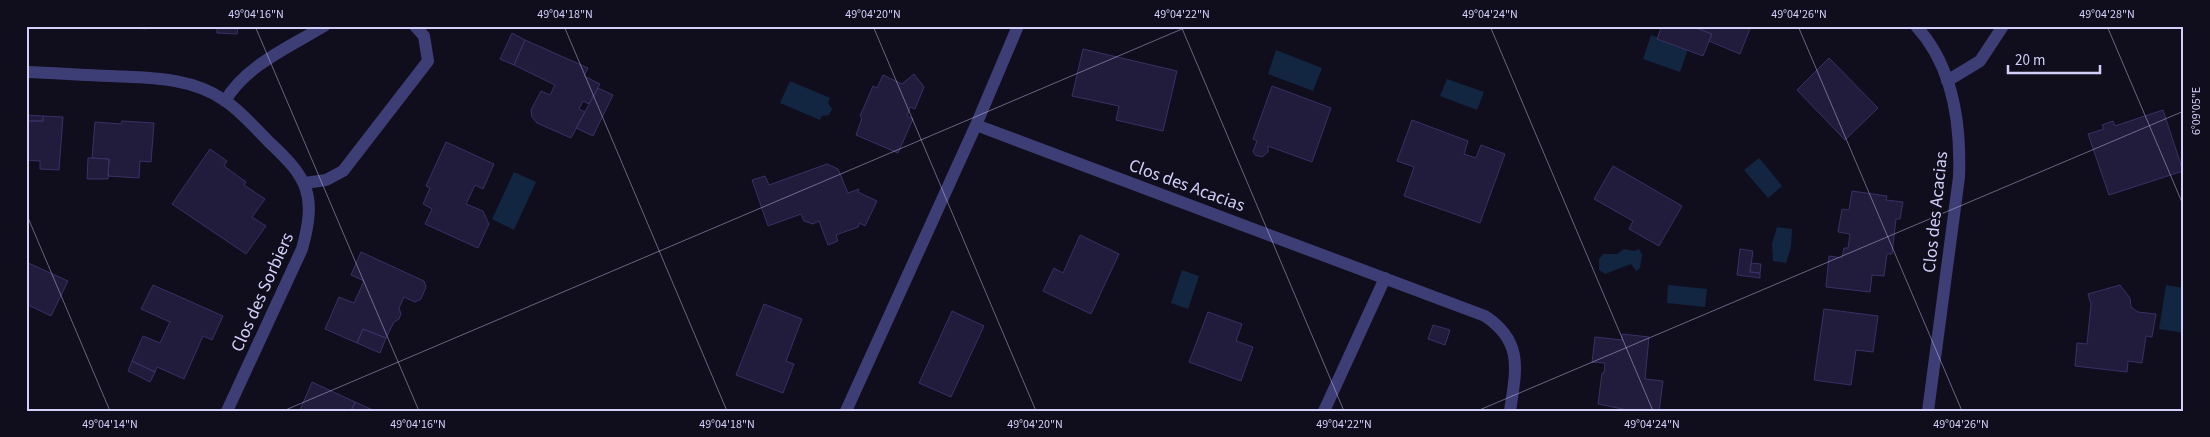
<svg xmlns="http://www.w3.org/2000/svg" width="2210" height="437" font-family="'Source Sans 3',sans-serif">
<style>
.water{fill:#122641}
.building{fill:#211c3c;stroke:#393065}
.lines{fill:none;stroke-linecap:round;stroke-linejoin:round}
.minor{stroke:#3e3e77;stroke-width:12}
.ticks{fill:none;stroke:#d2cffa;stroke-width:1;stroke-opacity:0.45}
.labels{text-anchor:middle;stroke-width:4;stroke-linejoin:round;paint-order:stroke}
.street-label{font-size:18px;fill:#d2cffa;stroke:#100e1d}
.neatline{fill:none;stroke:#d2cffa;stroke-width:2}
.ticks-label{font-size:12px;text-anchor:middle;fill:#d2cffa}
</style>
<rect width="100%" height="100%" fill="#100e1d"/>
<path class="water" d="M1651 35 1688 49 1680 72 1643 59Z
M1276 50 1322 68 1313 91 1268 74Z
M1447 79 1484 92 1477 110 1440 96Z
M790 81 830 98 828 103 832 109 829 115 822 116 820 120 780 103Z
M1759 158 1782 186 1768 198 1744 170Z
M514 172 536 182 514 230 492 219Z
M1777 227 1792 229 1791 247 1786 263 1773 261 1772 244Z
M1624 249 1634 251 1639 249 1642 255 1640 268 1636 271 1631 264 1605 274 1599 270V259L1603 254H1617Z
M1182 270 1199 276 1188 309 1171 303Z
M1668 285 1707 289 1705 307 1667 303Z
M2166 285 2184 288V333L2159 329Z"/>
<path class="building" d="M116 26H146V29Z
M217 26H238L237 34 217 33Z
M1662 26H1691L1712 34 1703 56 1657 39Z
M1691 26H1751L1740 54 1709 41 1712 34Z
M512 33 525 40 514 65 500 59Z
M525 40 588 68 584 76 600 84 589 104 583 101 579 109 585 112 571 138 537 123 532 117 531 110 541 91 550 95 555 85 514 65Z
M1083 49 1177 71 1163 131 1116 120 1119 106 1072 96Z
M1829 58 1878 108 1845 140 1797 90Z
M914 74 924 87 915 109 910 107 907 116 913 119 898 153 856 135 862 118 860 116 873 86 877 88 883 75 902 84Z
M1272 86 1331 108 1312 162 1268 146V152L1262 157 1255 155 1253 151 1257 141 1253 139Z
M598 88 613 95 593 136 576 128Z
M2163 110 2183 171 2109 195 2088 134 2104 129 2102 125 2113 121 2115 126Z
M26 115 43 116V121H26Z
M43 116 63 117 59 170 40 169V161L26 160V121H43Z
M1412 120 1468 141 1464 154 1476 158 1481 145 1505 154 1480 223 1404 196 1414 167 1397 161Z
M122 121 154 123 151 162 140 161 139 178 108 176 109 159 92 158 95 122 121 124Z
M446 142 494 164 483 189 475 185 466 204 483 211 489 224 478 248 425 224 432 209 423 204 430 188 426 186Z
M210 149 227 161 224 166 246 182 244 185 265 199 252 217 266 226 246 254 172 204Z
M88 158 109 159 108 179H87Z
M827 164 838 169 848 193 859 189 858 192 877 201 865 226 860 223 858 227 836 235 838 241 828 245 819 221 813 224 804 221 801 214 768 226 752 180 765 176 769 185Z
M1613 166 1682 206 1659 246 1629 229 1633 221 1594 199Z
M1852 191 1887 196 1886 200 1903 202 1900 219H1896L1892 254H1887L1884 276 1872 275 1870 292 1826 287 1829 256 1842 258 1844 248H1848L1850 234 1838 232 1842 209 1849 210Z
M1080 235 1119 254 1091 314 1043 291 1054 268 1063 273Z
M1740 249 1753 251 1750 272 1760 273V278L1737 275Z
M361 252 424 281 426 287 421 299 415 302 404 297 399 308 401 314 399 319 394 322 386 338 363 329 357 343 325 329 339 297 354 303 364 281 351 275Z
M26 262 68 281 51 316 26 304Z
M1751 263 1761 264 1760 273 1750 272Z
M153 285 223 316 212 340 203 336 184 379 157 367 155 372 132 361 143 336 160 343 170 322 141 309Z
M2120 285 2130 298 2131 307 2138 312 2156 314 2152 337 2146 336 2142 363 2128 361 2127 372 2075 366 2077 343 2087 344 2091 304 2088 294Z
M764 304 802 319 786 361 794 364 783 393 736 375Z
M1824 309 1878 316 1873 352 1856 350 1851 385 1814 380Z
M952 311 984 326 951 397 919 383Z
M1208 312 1242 324 1236 341 1253 347 1241 381 1189 362Z
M1433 325 1450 330 1445 345 1428 339Z
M363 329 386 338 380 353 357 343Z
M1622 334 1649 337 1645 379 1663 381 1659 411H1633L1598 404 1602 373H1604L1605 363 1592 362 1595 337 1622 340Z
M132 361 155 372 150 382 128 371Z
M312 382 355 402 351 411 300 410Z
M355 402 375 411H351Z"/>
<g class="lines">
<path class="minor" d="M1916 26C1953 66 1961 125 1959 177L1928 411
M26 72C54 73 82 75 110 76 150 78 190 77 224 100 241 111 255 128 269 142 308 178 317 195 302 249L227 411
M1947 81 1980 61 2003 26
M225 101C246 65 290 47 324 26
M976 125 1485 316C1524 342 1516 370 1510 411
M305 183 326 180 343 171 428 61 424 36 415 26
M846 411 976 125 1018 26
M1324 411 1385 278"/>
</g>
<path class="ticks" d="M255 26 419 411M564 26 727 411M873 26 1036 411M1181 26 1344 411M1490 26 1653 411M1798 26 1962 411M2107 26 2184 207M26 213 110 411M283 411 1189 26M1477 411 2184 111"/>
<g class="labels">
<g class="street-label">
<text transform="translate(1187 185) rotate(20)" y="6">Clos des Acacias</text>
<text transform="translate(1935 212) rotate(-84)" y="6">Clos des Acacias</text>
<text transform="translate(262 292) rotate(-66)" y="6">Clos des Sorbiers</text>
</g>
</g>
<rect width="2210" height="437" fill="none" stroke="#100e1d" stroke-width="55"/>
<path d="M2008 65v8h92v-8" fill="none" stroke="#d2cffa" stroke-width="2.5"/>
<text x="2015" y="65" font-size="15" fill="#d2cffa" stroke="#100e1d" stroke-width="4" paint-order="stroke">20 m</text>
<rect x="28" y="28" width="2154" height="382" class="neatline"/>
<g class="ticks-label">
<text x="256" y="18">49°04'16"N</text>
<text x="565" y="18">49°04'18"N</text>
<text x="873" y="18">49°04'20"N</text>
<text x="1182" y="18">49°04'22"N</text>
<text x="1490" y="18">49°04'24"N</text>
<text x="1799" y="18">49°04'26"N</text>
<text x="2107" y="18">49°04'28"N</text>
<text transform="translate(2196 111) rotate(-90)" y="4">6°09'05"E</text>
<text x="110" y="428">49°04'14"N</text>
<text x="418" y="428">49°04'16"N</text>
<text x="727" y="428">49°04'18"N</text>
<text x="1035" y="428">49°04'20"N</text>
<text x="1344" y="428">49°04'22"N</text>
<text x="1652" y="428">49°04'24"N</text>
<text x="1961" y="428">49°04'26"N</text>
</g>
</svg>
